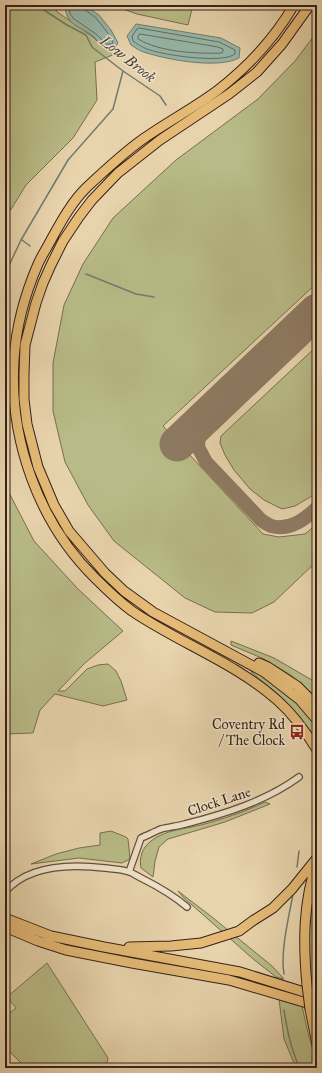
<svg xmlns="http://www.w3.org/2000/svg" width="322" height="1073" font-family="'IM FELL Great Primer',serif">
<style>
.green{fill:#b8bb87;stroke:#776e50}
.water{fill:#97b8aa;stroke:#707c70}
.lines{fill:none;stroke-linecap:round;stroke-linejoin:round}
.shore{stroke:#666c62;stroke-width:1}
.stream{stroke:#707c70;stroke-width:1.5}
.taxiway{stroke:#8e7a62;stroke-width:14}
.runway{stroke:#8e7a62;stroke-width:35}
.minor-casing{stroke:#624e3e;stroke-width:8}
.trunk-casing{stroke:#362119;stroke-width:11}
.minor{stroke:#efe2c9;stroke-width:5.5}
.trunk{stroke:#e4ba76;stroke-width:9}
.trunk-bridge-casing{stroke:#362119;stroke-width:11;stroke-linecap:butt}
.trunk-bridge{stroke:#e4ba76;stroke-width:9}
.labels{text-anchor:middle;stroke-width:3;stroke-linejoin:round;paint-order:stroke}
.poi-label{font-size:14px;fill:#362119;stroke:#efe2c9;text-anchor:end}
.street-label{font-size:14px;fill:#362119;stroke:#efe2c9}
.water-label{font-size:15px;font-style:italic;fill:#4e473d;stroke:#efe2c9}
</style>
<rect width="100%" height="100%" fill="#e7d3ac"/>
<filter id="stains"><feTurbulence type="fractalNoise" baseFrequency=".005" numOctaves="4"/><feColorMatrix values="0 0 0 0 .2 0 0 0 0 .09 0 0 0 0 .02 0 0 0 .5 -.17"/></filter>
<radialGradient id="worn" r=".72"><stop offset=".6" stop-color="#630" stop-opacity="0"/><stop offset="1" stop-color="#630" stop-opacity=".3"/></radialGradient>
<path class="green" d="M5 5H57L56 11 93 37 104 48 114 49 115 54 95 62 97 100 73 138 26 185 5 219Z
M112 5H193L188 25 137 14Z
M317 32V283L163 426 263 534 279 537 305 534 317 524V561L274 602 252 613 215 612 185 598 114 541 88 505 65 462 53 411V363L64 305 83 264 113 218 176 160 258 99 295 61Z
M317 346V493L295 506 282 509 264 500 250 489 234 470 225 455 220 443 221 436Z
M5 485 34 541 78 589 123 631 85 663 58 691H65L87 669 98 665 108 664 116 671 121 681 127 700 103 706 55 694 40 710 33 733 5 734Z
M231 641 274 658 317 683V698L292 676 284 671 264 659 231 645Z
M253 670C265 679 314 713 317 727 318 731 317 736 317 740L292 708 278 694 251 672Z
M265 802 270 804 225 822 168 839 159 847 155 861 153 877 141 868C139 857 142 848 151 841 164 830 185 829 201 825 223 819 244 812 265 802Z
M111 831 126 837 128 839 130 859 122 863 79 858 31 864 56 854 79 848 100 845V833Z
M317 881V995H315C313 986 311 978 310 970 307 945 310 905 317 881Z
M178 891 212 917 272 966 284 979 276 977 252 958 183 897Z
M47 963 108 1058 107 1063 103 1068H30L29 1067 24 1066 5 1047V1017L16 1008 7 997Z
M279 999 302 1006C305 1019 307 1031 311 1043 313 1052 317 1059 317 1068H296L284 1039Z"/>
<path class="water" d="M67 5H84L99 15 111 30 118 43 114 49 104 48C100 44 97 40 93 36 80 26 67 26 65 7Z
M136 24 221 38 240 48 239 58C218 69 169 60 147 53 141 52 136 48 131 45L127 36Z"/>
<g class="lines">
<path class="shore" d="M69 5 70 14 74 19 96 34 106 44H112L113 42 107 32 96 18 84 9 82 5
M139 28 219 42 235 50V54C223 64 162 55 147 49 142 47 137 44 133 41L132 36 137 29Z
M140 34 218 47 223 49V51L222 53C196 54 160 52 138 39V37Z"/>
<path class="stream" d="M36 5 67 25 86 35 92 47 123 71 160 96 166 105
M22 240 30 246
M5 274 21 240 68 160 113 109 123 71
M86 274 136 294 154 297
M297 867 299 851
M284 974C280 951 289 917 293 894
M284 1010C287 1030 291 1051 300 1068"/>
<path class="taxiway" d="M208 415 199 433 198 447 206 462 260 519C263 522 267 524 271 526 289 531 304 520 317 508"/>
<path class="runway" d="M177 444 317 311"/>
<defs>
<path id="minor" d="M129 872 141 838C148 835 154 832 161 829 169 827 178 826 185 824 225 814 266 801 299 777
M5 892C29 864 72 864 105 868 113 869 122 869 130 872 134 874 139 877 143 879 159 887 174 896 187 907"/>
<path id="trunk" d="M294 5C274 39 249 66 218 90 194 108 167 122 143 139 122 154 104 171 86 188 72 202 62 220 52 238 48 246 42 255 38 264 25 294 16 327 14 360 9 439 38 522 95 578 105 588 121 603 132 611 179 643 234 662 277 700 293 714 306 732 317 750
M310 5 282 44 257 72 229 94 160 140 118 173 92 200 79 217 63 241 51 265 43 283 36 303 25 345 24 374V399L27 424 38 467 54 505 69 531 105 573 124 591 153 612 264 672 300 700 317 720
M259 663 268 667 297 686 317 706
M5 918 51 936 104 947 240 972 317 996
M5 927 38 941 66 950 132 963 229 980 317 1006
M129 947 171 946 201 943 239 931 254 920 273 908 292 889 317 858
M307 985C303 943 303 902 317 862
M310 1009 317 1044"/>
</defs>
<use href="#minor" class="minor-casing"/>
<use href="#trunk" class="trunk-casing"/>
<use href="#minor" class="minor"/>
<use href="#trunk" class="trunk"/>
<defs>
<path id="trunk-bridge" d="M307 985 310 1009"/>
</defs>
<use href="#trunk-bridge" class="trunk-bridge-casing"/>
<use href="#trunk-bridge" class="trunk-bridge"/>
</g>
<defs>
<symbol id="bus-bare" viewBox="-9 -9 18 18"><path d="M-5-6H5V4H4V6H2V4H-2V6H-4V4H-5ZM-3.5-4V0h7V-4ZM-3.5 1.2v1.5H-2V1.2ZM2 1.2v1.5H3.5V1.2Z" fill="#8f2418" stroke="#efe2c9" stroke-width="2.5" paint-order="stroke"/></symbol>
</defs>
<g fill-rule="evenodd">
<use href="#bus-bare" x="286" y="721" width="22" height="22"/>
</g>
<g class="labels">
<g class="poi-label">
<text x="285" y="729">Coventry Rd<tspan x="285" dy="16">/ The Clock</tspan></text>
</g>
<g class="street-label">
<text transform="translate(219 801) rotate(-18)" y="5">Clock Lane</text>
</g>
<g class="water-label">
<text transform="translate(128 59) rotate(38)" y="5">Low Brook</text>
</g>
</g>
<rect width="322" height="1073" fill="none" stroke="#e7d3ac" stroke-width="20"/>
<rect x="6" y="6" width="310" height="1061" fill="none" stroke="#362119" stroke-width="2"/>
<rect x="10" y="10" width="302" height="1053" fill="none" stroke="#362119"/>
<rect width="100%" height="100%" filter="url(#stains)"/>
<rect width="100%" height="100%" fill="url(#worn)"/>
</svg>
